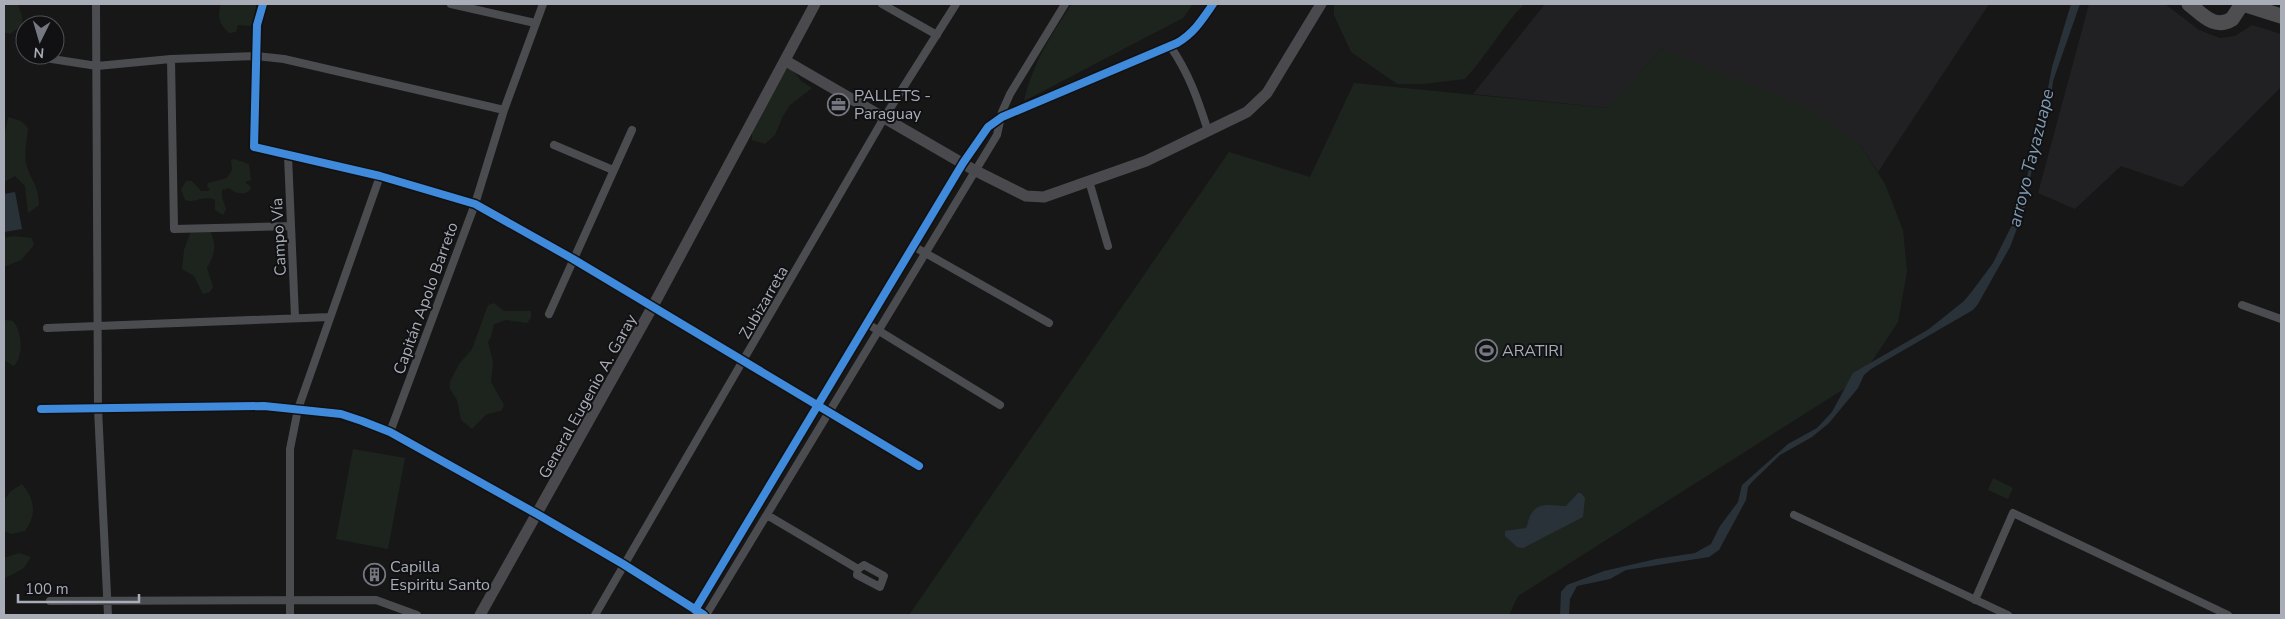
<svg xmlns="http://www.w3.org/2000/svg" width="2285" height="619" font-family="'Nunito Sans',sans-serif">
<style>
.built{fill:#212123}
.green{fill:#1d241e}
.water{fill:#2a3239}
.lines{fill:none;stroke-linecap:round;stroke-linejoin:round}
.street{stroke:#4b4c50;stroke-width:8}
.secondary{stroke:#4a4a4e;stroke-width:11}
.highway{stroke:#4e4e51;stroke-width:15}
.cycleway-casing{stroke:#111113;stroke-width:11}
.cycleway{stroke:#408adc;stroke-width:8}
.labels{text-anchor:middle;stroke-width:4;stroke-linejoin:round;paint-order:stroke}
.poi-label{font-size:16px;fill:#a8adb8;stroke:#111113;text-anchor:start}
.street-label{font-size:16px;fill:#a8adb8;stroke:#111113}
.water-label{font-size:18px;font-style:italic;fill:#7f9bb3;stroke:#111113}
</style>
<rect width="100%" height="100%" fill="#171717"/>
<path class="built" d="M1545 4H1989L1878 172 1861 146 1661 49 1609 108 1473 94Z
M2089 4H2165L2199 30 2220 38 2235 36 2252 25 2281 34V87L2182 187 2121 166 2075 209 2038 193Z"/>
<path class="green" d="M4 4H18L22 16V25L10 34 4 32Z
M221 4H256L255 20 251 26 238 25 236 32 229 33C219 23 217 18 221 4Z
M1072 4H1193L1183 18 1024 101C1032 65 1051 34 1072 4Z
M1334 4H1524C1502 27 1487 55 1465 79L1424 84H1397L1351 52 1334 15Z
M1661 49 1812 109 1861 146 1885 184 1903 230 1907 271 1898 322 1861 378 1518 596 1509 615H909L1229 152 1310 177 1354 83 1608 108Z
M786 68 793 70 801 81 812 88 790 105 783 116 775 135 765 144 752 140V133Z
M8 117 21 121 28 128C27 140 23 155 27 167 33 184 38 185 39 205L28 213 25 186 15 176 4 182V137Z
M234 159 249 164 251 180 245 182 251 187 250 190C245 196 234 193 229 188L222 190V197L226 209 223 215 215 210V200C204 194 195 204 185 200L181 190 186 181H192L201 191H208L210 189 207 187 208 183 227 178 232 170 231 160Z
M208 226C216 243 217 250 207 268L213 287 210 292 203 294 194 276 182 269 184 250 191 231Z
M13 236 32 238 34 245 21 260 4 267V238Z
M494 303 504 311H531V318L527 323 506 320 494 324 491 337 488 342 493 362 491 382 504 405 501 411 487 414 472 429 461 420 457 400 450 389V382L459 364 472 349 488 305Z
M7 320 13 321C22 332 24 355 14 366L4 360V321Z
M353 449 405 458 388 549 336 539Z
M1993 478 2013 488 2008 499 1988 490Z
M22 484C35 500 37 514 25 531L11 534 4 531V500L11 491Z
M19 553 31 557 24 568 4 579V558Z"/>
<path class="water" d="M2071 4H2080L2053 81 2050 105 2034 158 2025 207 2010 247 1978 304 1973 310 1871 369 1864 375 1858 388 1829 423 1812 437 1780 455 1752 482 1748 487 1746 500 1719 550 1709 557 1626 570 1610 579 1577 586 1570 599 1569 615H1560L1561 592 1567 585 1604 571 1656 559 1695 553 1711 544 1720 526 1738 502 1742 485 1788 444 1817 428 1832 412 1853 373 1929 329 1964 301 1973 290 1993 263 2017 215 2043 115 2052 67Z
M15 192 22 229 4 232V194Z
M1578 493H1581L1585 498 1583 517 1523 548 1517 547 1505 536V531L1526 528C1528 524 1528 520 1530 516 1538 500 1553 506 1566 506Z"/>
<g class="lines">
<path class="street" d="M96 4 98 409 108 615
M263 4 257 25 254 147 380 176 475 204 573 259 919 466
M451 4 535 23
M882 4 937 35
M1170 46C1189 73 1198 100 1208 131
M52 59 97 66 171 59 256 56 284 59 504 110
M171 59 174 229 291 226
M554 145 613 170
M288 156 295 317
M1089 181 1108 246
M913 246 1049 323
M2242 305 2281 319
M549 314 632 130
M866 323 1000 405
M47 328 330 317
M41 409 264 406 341 414 362 421 390 432 537 514 623 564 704 615
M390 432 475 204 504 110 543 4
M767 515 858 569
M1794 515 2008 615
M864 565 884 576 880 587 857 575 858 569Z
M1975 600 2013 513 2228 615
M50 601 376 600 417 615
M695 610 963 163 988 127 1002 117 1177 43C1194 33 1202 20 1213 4
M290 615V449L298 409 380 176
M595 615 884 118 956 4
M706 615 997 135 1002 112 1010 94 1065 4"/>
<path class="secondary" d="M786 61 974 170 1026 196 1044 197 1146 161 1247 112 1267 93 1321 4
M480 615 653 306 815 4"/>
<path class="highway" d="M2189 4C2202 14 2214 30 2232 19L2242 4
M2243 4 2281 16"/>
<defs>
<path id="cycleway" d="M263 4 257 25 254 147 380 176 475 204 573 259 919 466
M41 409 264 406 341 414 362 421 390 432 537 514 623 564 704 615
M695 610 963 163 988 127 1002 117 1177 43C1194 33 1202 20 1213 4"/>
</defs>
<use href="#cycleway" class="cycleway-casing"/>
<use href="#cycleway" class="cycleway"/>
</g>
<defs>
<symbol id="office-ring" viewBox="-11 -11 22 22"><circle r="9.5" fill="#111113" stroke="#757880" stroke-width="1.5"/><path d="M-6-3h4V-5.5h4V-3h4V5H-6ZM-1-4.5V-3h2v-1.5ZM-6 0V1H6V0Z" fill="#757880"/></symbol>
<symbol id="stadium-ring" viewBox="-11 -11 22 22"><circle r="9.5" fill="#111113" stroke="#757880" stroke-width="1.5"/><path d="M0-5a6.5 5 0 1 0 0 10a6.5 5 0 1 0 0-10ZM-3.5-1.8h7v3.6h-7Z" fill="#757880"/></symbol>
<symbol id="building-ring" viewBox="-11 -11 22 22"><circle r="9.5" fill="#111113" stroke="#757880" stroke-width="1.5"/><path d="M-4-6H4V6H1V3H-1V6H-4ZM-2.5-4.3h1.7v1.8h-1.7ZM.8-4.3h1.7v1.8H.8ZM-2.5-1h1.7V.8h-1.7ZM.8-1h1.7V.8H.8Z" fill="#757880"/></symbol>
</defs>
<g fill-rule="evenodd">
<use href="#office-ring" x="826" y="92" width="25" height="25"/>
<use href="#stadium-ring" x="1474" y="338" width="25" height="25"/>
<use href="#building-ring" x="362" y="562" width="25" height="25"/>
</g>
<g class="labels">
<g class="poi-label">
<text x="854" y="101">PALLETS -<tspan x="854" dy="18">Paraguay</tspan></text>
<text x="1502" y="356">ARATIRI</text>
<text x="390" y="572">Capilla<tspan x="390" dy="18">Espiritu Santo</tspan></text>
</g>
<g class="street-label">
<text transform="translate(278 237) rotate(-93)" y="6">Campo Vía</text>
<text transform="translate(425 298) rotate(-70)" y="6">Capitán Apolo Barreto</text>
<text transform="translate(763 302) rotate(-60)" y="6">Zubizarreta</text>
<text transform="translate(587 396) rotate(-61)" y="6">General Eugenio A. Garay</text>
</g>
<g class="water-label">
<text transform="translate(2031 158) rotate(-76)" y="6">arroyo Tayazuape</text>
</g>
</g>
<rect width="2285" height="619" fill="none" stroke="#a8adb8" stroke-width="10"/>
<g transform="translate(40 40) rotate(185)"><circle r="24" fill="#111113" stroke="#4d4f55"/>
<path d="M0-4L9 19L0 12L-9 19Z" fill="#757880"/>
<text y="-8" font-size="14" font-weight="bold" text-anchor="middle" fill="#a8adb8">N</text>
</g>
<path d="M18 594v8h121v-8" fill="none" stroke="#a8adb8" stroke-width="2.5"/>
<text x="25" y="594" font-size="15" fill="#a8adb8" stroke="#111113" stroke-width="4" paint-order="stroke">100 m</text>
</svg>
